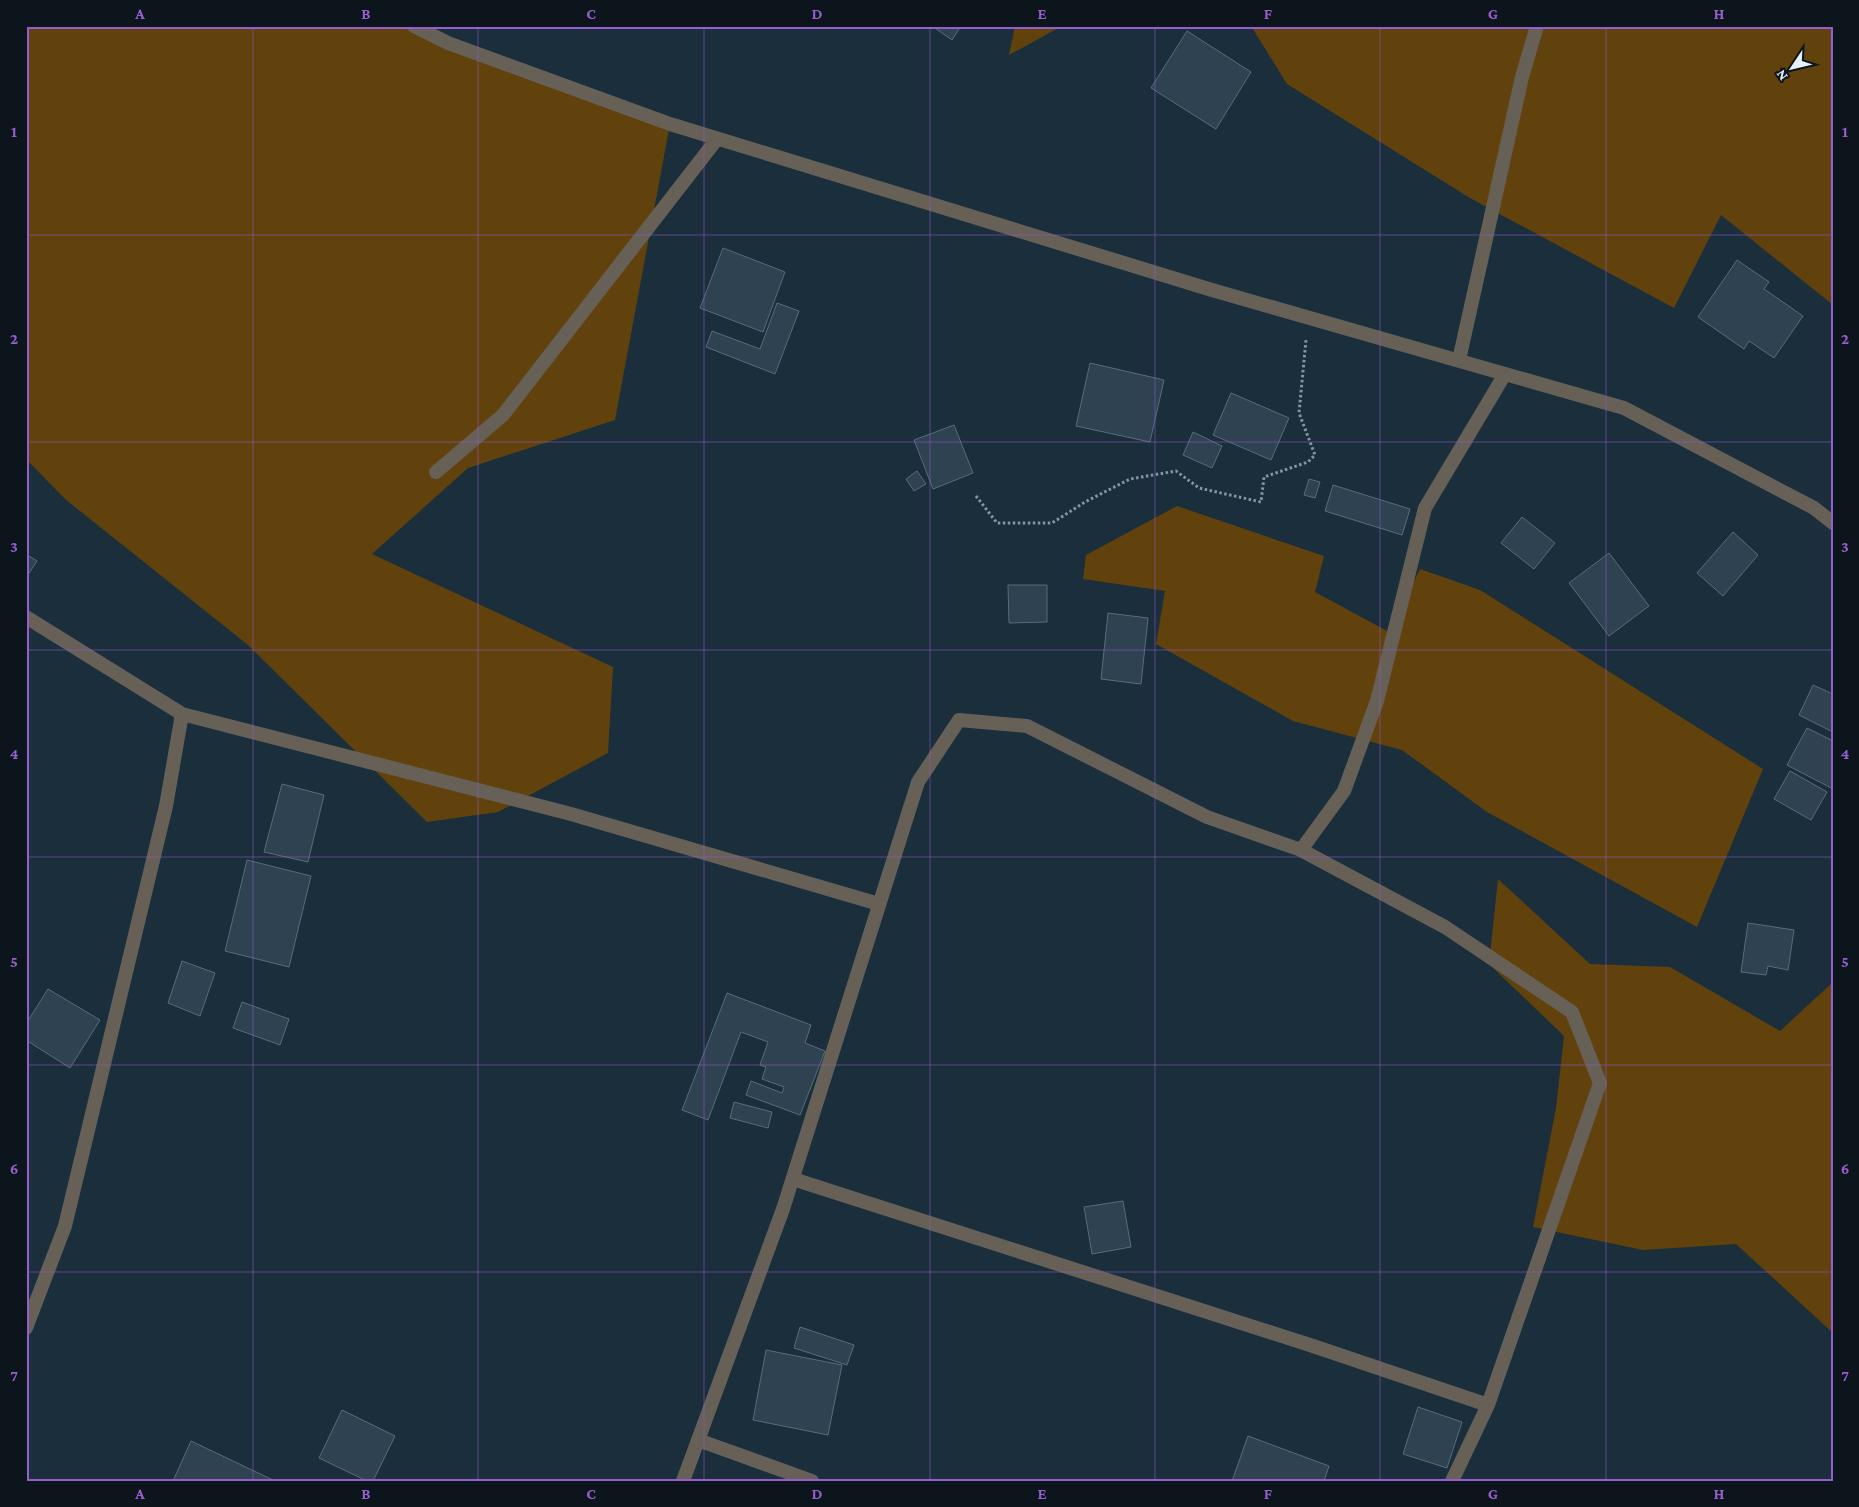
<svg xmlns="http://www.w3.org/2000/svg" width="1859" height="1507" font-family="'Crimson Pro',serif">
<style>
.green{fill:#61420d}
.building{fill:#2e4251;stroke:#576d7d}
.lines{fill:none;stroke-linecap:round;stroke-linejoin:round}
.path{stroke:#8695a1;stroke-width:3;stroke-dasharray:2.5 2.5;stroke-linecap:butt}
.minor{stroke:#666057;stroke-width:14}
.tertiary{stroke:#666057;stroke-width:14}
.grid{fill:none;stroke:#965dce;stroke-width:1;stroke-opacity:0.55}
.neatline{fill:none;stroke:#965dce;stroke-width:2}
.grid-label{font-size:16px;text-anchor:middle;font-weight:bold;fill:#965dce}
</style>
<rect width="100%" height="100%" fill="#1a2e3c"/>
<path class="green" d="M26 26H414L670 124 615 420 468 468 372 554 613 667 608 753 498 812 427 822 248 645 65 499 26 459Z
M1015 26H1062L1009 55Z
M1251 26H1833V305L1721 215 1674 308 1470 198 1287 84Z
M1177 506 1324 556 1315 592 1389 632 1420 569 1480 590 1763 769 1697 927 1487 812 1402 750 1293 721 1156 644 1165 591 1083 579 1086 555Z
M1498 879 1590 964 1670 967 1780 1031 1833 982V1333L1736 1244 1643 1250 1533 1227 1556 1108 1564 1036 1489 964Z"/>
<path class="building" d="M932 26H961L952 40Z
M1187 31 1251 72 1216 129 1151 88Z
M723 248 785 272 763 332 700 308Z
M1737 260 1769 282 1764 289 1803 316 1774 358 1749 341 1744 349 1698 317Z
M777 303 799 311 775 374 706 347 712 331 760 349Z
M1090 363 1164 380 1150 442 1076 426Z
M1231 393 1289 418 1271 460 1213 435Z
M954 425 973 473 933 489 914 440Z
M1193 432 1222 446 1212 468 1183 455Z
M917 471 926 484 914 491 906 479Z
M1309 479 1320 482 1315 498 1304 495Z
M1333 485 1410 509 1402 535 1325 511Z
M1522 517 1555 543 1534 569 1501 543Z
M1733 532 1758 555 1723 596 1697 573Z
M1609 553 1649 606 1609 636 1569 583Z
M26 554 37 561 26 578Z
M1008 585H1047V622L1009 623Z
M1108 613 1148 618 1141 684 1101 679Z
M1813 685 1833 694V732L1799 715Z
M1807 728 1833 741V789L1787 765Z
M1790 771 1827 792 1811 820 1774 799Z
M282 784 324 795 308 862 264 852Z
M247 860 311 876 289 967 225 951Z
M1748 923 1794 930 1788 970 1768 966 1766 975 1741 972Z
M182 961 215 973 200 1016 168 1003Z
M48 989 100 1020 70 1068 26 1040V1024Z
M727 993 811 1025 805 1043 825 1051 800 1115 746 1095 751 1081 782 1093 784 1087 762 1079 766 1067 760 1065 768 1042 741 1032 708 1120 682 1110Z
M242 1002 289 1019 280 1045 233 1028Z
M734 1102 772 1112 768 1128 730 1118Z
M1123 1201 1131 1247 1092 1254 1084 1207Z
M800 1327 854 1345 847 1365 794 1348Z
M766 1350 842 1365 828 1435 753 1420Z
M1418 1407 1462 1422 1447 1468 1403 1454Z
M342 1410 395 1436 373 1481H367L319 1458Z
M1248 1436 1329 1466 1324 1481H1232Z
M191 1441 275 1481H173Z"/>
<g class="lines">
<path class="path" d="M976 496 997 523H1052L1085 502 1130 479 1176 471 1199 488 1261 502 1264 477 1308 462 1315 455 1299 413 1306 340"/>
<path class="minor" d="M1459 360 1522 77 1537 26
M436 472 503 415 717 139
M26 617 182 714 571 814 879 904
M1301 850 1445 927 1572 1012 1600 1083 1488 1405 1452 1481
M793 1179 1313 1346 1488 1405
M26 1328 65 1226 166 806 182 714
M698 1440 812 1481
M683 1481 783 1209 918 782 959 720 1027 726 1207 817 1301 850 1344 791 1377 701 1425 508 1505 374"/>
<path class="tertiary" d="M414 26 448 43 670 124 1212 290 1624 408 1814 508 1833 523"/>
</g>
<path class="grid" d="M253 26V1481M478 26V1481M704 26V1481M930 26V1481M1155 26V1481M1380 26V1481M1606 26V1481M26 235H1833M26 442H1833M26 650H1833M26 857H1833M26 1065H1833M26 1272H1833"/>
<rect width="1859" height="1507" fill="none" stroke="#0d151c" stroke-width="55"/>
<g transform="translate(1792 68) rotate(235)" stroke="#0d151c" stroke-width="4" paint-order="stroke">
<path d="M0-4L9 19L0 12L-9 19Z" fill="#e5f1fb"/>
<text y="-8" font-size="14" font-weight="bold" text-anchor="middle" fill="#e5f1fb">N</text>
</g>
<rect x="28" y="28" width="1804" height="1452" class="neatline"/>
<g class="grid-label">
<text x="140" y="19">A</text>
<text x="366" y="19">B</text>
<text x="591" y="19">C</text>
<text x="817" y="19">D</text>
<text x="1042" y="19">E</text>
<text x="1268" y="19">F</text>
<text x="1493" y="19">G</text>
<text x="1719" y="19">H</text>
<text x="14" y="137">1</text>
<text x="1845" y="137">1</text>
<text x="14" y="344">2</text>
<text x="1845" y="344">2</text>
<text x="14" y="552">3</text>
<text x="1845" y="552">3</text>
<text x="14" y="759">4</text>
<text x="1845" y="759">4</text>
<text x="14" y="967">5</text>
<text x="1845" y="967">5</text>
<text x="14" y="1174">6</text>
<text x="1845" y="1174">6</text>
<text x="14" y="1381">7</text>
<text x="1845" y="1381">7</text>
<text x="140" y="1499">A</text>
<text x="366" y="1499">B</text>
<text x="591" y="1499">C</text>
<text x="817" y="1499">D</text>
<text x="1042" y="1499">E</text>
<text x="1268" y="1499">F</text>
<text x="1493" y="1499">G</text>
<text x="1719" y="1499">H</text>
</g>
</svg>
